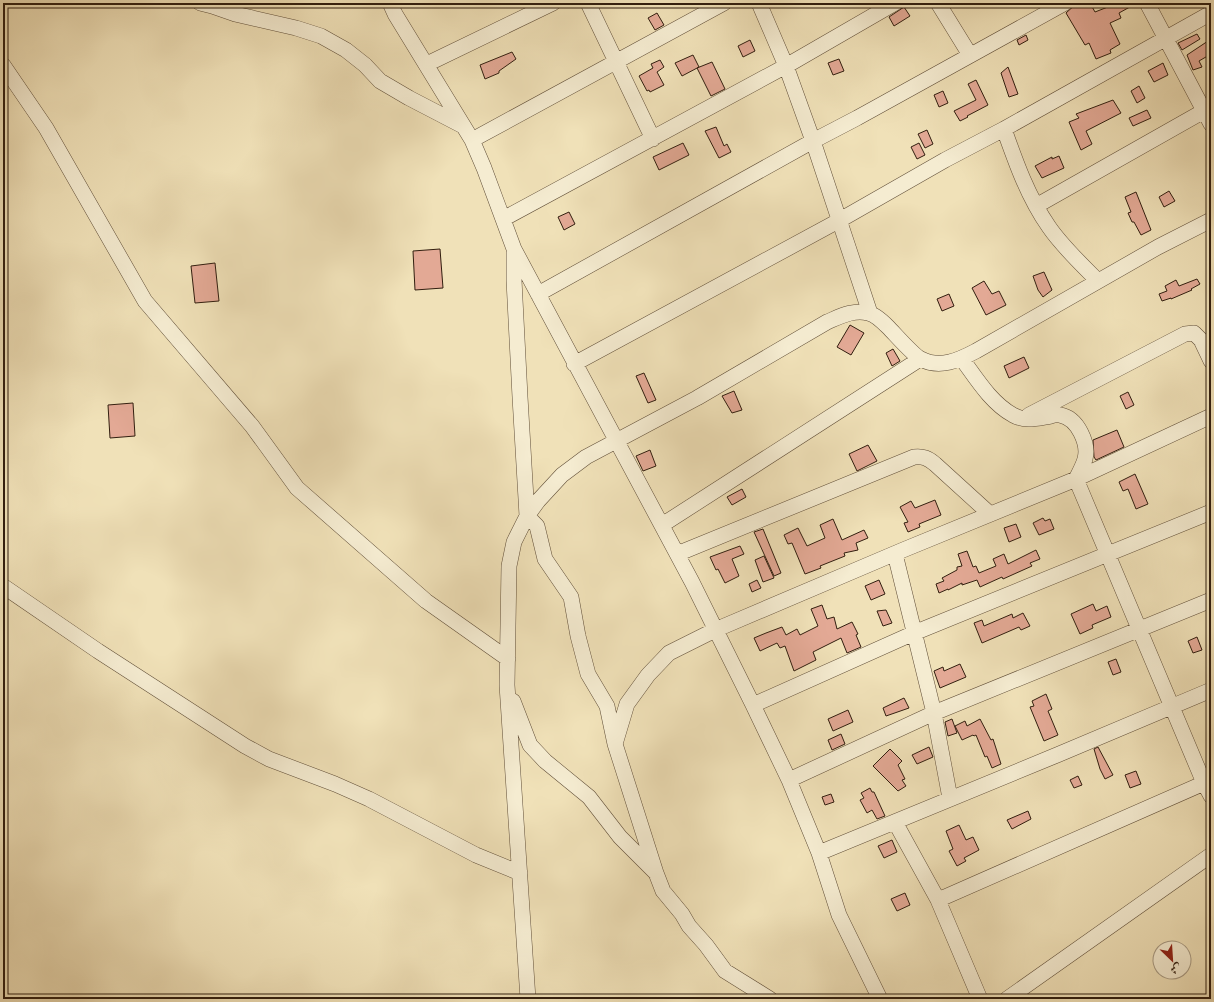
<svg xmlns="http://www.w3.org/2000/svg" width="1214" height="1002" font-family="'IM FELL DW Pica',Amiri,serif">
<style>
.building{fill:#e3a995;stroke:#311e0f}
.lines{fill:none;stroke-linecap:round;stroke-linejoin:round}
.minor-casing{stroke:#614f39;stroke-width:16}
.minor{stroke:#f5ecd1;stroke-width:15}
</style>
<rect width="100%" height="100%" fill="#f0e1b8"/>
<filter id="stains"><feTurbulence type="fractalNoise" baseFrequency=".005" numOctaves="4"/><feColorMatrix values="0 0 0 0 .2 0 0 0 0 .09 0 0 0 0 .02 0 0 0 .5 -.17"/></filter>
<radialGradient id="worn" r=".72"><stop offset=".6" stop-color="#630" stop-opacity="0"/><stop offset="1" stop-color="#630" stop-opacity=".3"/></radialGradient>
<path class="building" d="M1077 3H1090L1095 12 1118 3H1137L1119 13 1121 18 1110 23 1120 44 1110 50 1111 53 1096 59 1089 43 1085 45 1066 13Z
M904 7 910 16 894 26 889 17Z
M657 13 664 25 655 30 648 18Z
M1197 34 1200 39 1182 50 1178 43Z
M1026 35 1028 40 1019 45 1017 40Z
M1211 39V54L1199 61 1202 67 1193 70 1187 55Z
M750 40 755 51 743 57 738 46Z
M512 52 516 59 499 71V73L485 79 480 65Z
M693 55 699 67 682 76 675 63Z
M839 59 844 71 833 75 828 63Z
M660 60 664 67 657 72 664 85 650 92 649 90 647 91 639 76 653 68 651 64Z
M712 62 725 89 711 96 697 68Z
M1163 63 1168 75 1154 82 1148 71Z
M1008 67 1018 94 1009 97 1001 73Z
M976 80 988 105 967 116 968 117 960 121 954 111 976 100 968 84Z
M1139 86 1145 98 1137 103 1131 91Z
M943 91 948 103 939 107 934 95Z
M1113 100 1121 113 1086 131 1092 144 1081 150 1069 122 1079 118 1076 114Z
M1147 110 1151 118 1133 126 1129 118Z
M716 127 724 146 727 144 731 152 719 158 705 131Z
M927 130 933 144 925 148 918 134Z
M683 143 689 155 659 170 653 157Z
M919 143 925 155 917 159 911 147Z
M1059 156 1064 168 1042 178 1035 166 1052 157V159Z
M1169 191 1175 201 1164 207 1159 197Z
M1136 192 1151 230 1141 235 1134 222H1132L1128 213 1131 212 1125 197Z
M569 212 575 224 564 230 558 217Z
M440 249 443 288 415 290 413 251Z
M215 263 219 301 195 303 191 266Z
M1044 272 1052 290 1043 297 1038 290 1033 276Z
M1197 279 1200 284 1191 289 1192 290 1171 299V298L1162 301 1159 294 1167 291 1165 286 1176 280 1179 286Z
M984 281 992 294 999 291 1006 305 986 315 972 288Z
M949 294 954 306 942 311 937 299Z
M850 325 864 333 851 355 837 347Z
M893 349 900 361 892 366 886 353Z
M1024 357 1029 368 1009 378 1004 366Z
M644 373 656 400 648 403 636 376Z
M734 391 742 410 732 413 722 396Z
M1128 392 1134 405 1126 409 1120 396Z
M133 403 135 436 110 438 108 405Z
M1117 430 1124 447 1096 460 1094 457 1093 440Z
M868 445 877 461 857 471 849 454Z
M650 450 656 466 643 471 636 456Z
M1135 474 1148 504 1136 509 1128 489 1123 491 1119 482Z
M742 489 746 497 732 505 727 497Z
M935 500 941 515 919 524 920 527 908 532 904 523 908 522 900 507 911 501 915 508Z
M1043 518 1045 521 1050 519 1054 529 1039 535 1033 523Z
M833 519 842 540 864 530 868 538 856 543 858 550 844 553 845 556 820 566 821 568 805 574 792 543 788 544 784 535 798 528 807 546 825 538 820 525Z
M1016 524 1021 537 1009 542 1004 528Z
M763 529 781 573 774 576 754 532Z
M740 546 744 554 732 559 739 576 725 583 718 569 716 570 710 557Z
M1036 550 1040 559 1030 563 1032 566 1003 579 1002 577 980 587 977 580 962 585V583L948 590V589L939 593 936 584 944 581 942 578 957 570V567L962 566 958 554 967 551 973 567 976 566 979 573 996 566 993 559 1004 554 1008 564Z
M764 556 774 578 763 582 755 560Z
M757 580 761 588 752 592 749 584Z
M879 580 885 594 871 600 865 586Z
M1093 604 1096 611 1107 606 1111 617 1092 625 1093 628 1080 634 1071 614Z
M822 605 827 619 834 617 837 629 852 622 858 634 856 635 861 647 847 653 841 638 813 652 816 660 794 671 785 646 780 648 777 643 760 651 754 638 766 633 782 627 786 635 797 629 800 635 818 626 811 609Z
M886 610 892 623 883 626 877 611Z
M1023 613 1030 626 1021 630 1019 627 982 643 974 623 982 620 984 626 1012 614 1013 618Z
M1197 637 1202 650 1193 653 1188 641Z
M1116 659 1121 672 1113 675 1108 662Z
M960 664 966 677 940 688 934 671 943 667 944 671Z
M1046 694 1052 709 1048 711 1058 735 1044 741 1030 707 1034 706 1032 701Z
M904 698 909 708 886 716 883 708Z
M848 710 853 722 833 731 828 719Z
M952 719 957 733 948 736 945 722Z
M980 719 991 740 993 739 1001 764 992 768 987 756 985 757 976 735 974 736 973 735 962 740 955 726 965 721 967 726Z
M841 734 845 744 832 750 828 740Z
M929 747 933 757 917 764 912 755Z
M1098 747 1113 775 1105 779 1100 769 1094 749Z
M890 749 902 761 898 765 905 779 902 780 906 786 898 791 873 766Z
M1136 771 1141 784 1130 788 1125 775Z
M1078 776 1082 785 1074 788 1070 780Z
M870 788 872 792H874L885 816 877 819 872 810 867 813 860 800 864 798 861 793Z
M831 794 834 802 825 805 822 797Z
M1028 811 1031 819 1012 829 1007 820Z
M959 825 966 840 973 837 979 850 964 858 966 861 957 866 949 851 953 849 946 831Z
M892 840 897 852 884 858 878 846Z
M905 893 910 905 897 911 891 899Z"/>
<g class="lines">
<defs>
<path id="minor" d="M200 3 212 6 235 14 296 28 321 36 346 50 365 65 380 81 409 98 461 125
M390 3 395 14 472 140 484 168 514 249 692 582 753 705 789 780 819 853 839 915 880 999
M588 3 653 139
M759 3 786 66 813 141 870 313
M938 3 970 55
M1147 3 1211 124
M427 64 553 3
M3 65 46 128 145 301 252 426 297 488 426 601 508 659
M1004 129C1016 163 1028 197 1049 227 1062 246 1081 264 1098 281
M472 140 724 3
M1036 206 1211 107
M503 219 786 66 895 3
M514 252V280L520 397 527 516 537 526 545 559 571 597 578 636 588 674 607 706 615 744 656 873
M538 294 813 141 857 118 1065 3
M962 359C976 378 991 403 1013 415 1025 422 1038 418 1051 416 1054 415 1058 414 1060 415 1078 418 1089 444 1085 459 1083 466 1079 473 1076 479L1204 783 1211 796
M574 364 840 220 945 160 1004 129 1211 13
M1029 415 1185 334 1194 333 1201 340 1211 361
M662 525 920 359
M677 554 914 457C923 456 928 458 935 464L990 514
M895 554 934 713 950 798
M3 586 98 651 245 746 269 759 335 784 369 799 476 855 520 873
M513 701 530 745 545 761 589 797 620 837 656 873 663 891 682 914 689 926 706 945 725 971 770 999
M753 705 914 633 1211 512
M615 744 627 704 648 675 669 653 715 630 903 550 1076 479 1211 416
M789 780 934 713 1211 600
M895 822 938 900
M819 853 1057 755 1211 690
M528 999 507 685 509 566 514 542 527 516 538 501 562 475 586 457 697 398 827 322C839 317 854 309 868 313 875 314 883 322 888 327 895 334 913 355 921 359 940 369 959 360 976 351L1158 247 1211 220
M980 999 938 900 1211 780
M1007 999 1211 855"/>
</defs>
<use href="#minor" class="minor-casing"/>
<use href="#minor" class="minor"/>
</g>
<rect width="1214" height="1002" fill="none" stroke="#f0e1b8" stroke-width="16"/>
<rect x="4" y="4" width="1206" height="994" fill="none" stroke="#311e0f" stroke-width="2"/>
<rect x="8" y="8" width="1198" height="986" fill="none" stroke="#311e0f"/>
<g transform="translate(1172 960) rotate(155)"><circle r="19" fill="#f5ecd1" stroke="#a79a83"/>
<path d="M0-3L7 15L0 10L-7 15Z" fill="#8f2418"/>
<text y="-6" font-size="11" font-weight="bold" text-anchor="middle" fill="#311e0f">ش</text>
</g>
<rect width="100%" height="100%" filter="url(#stains)"/>
<rect width="100%" height="100%" fill="url(#worn)"/>
</svg>
